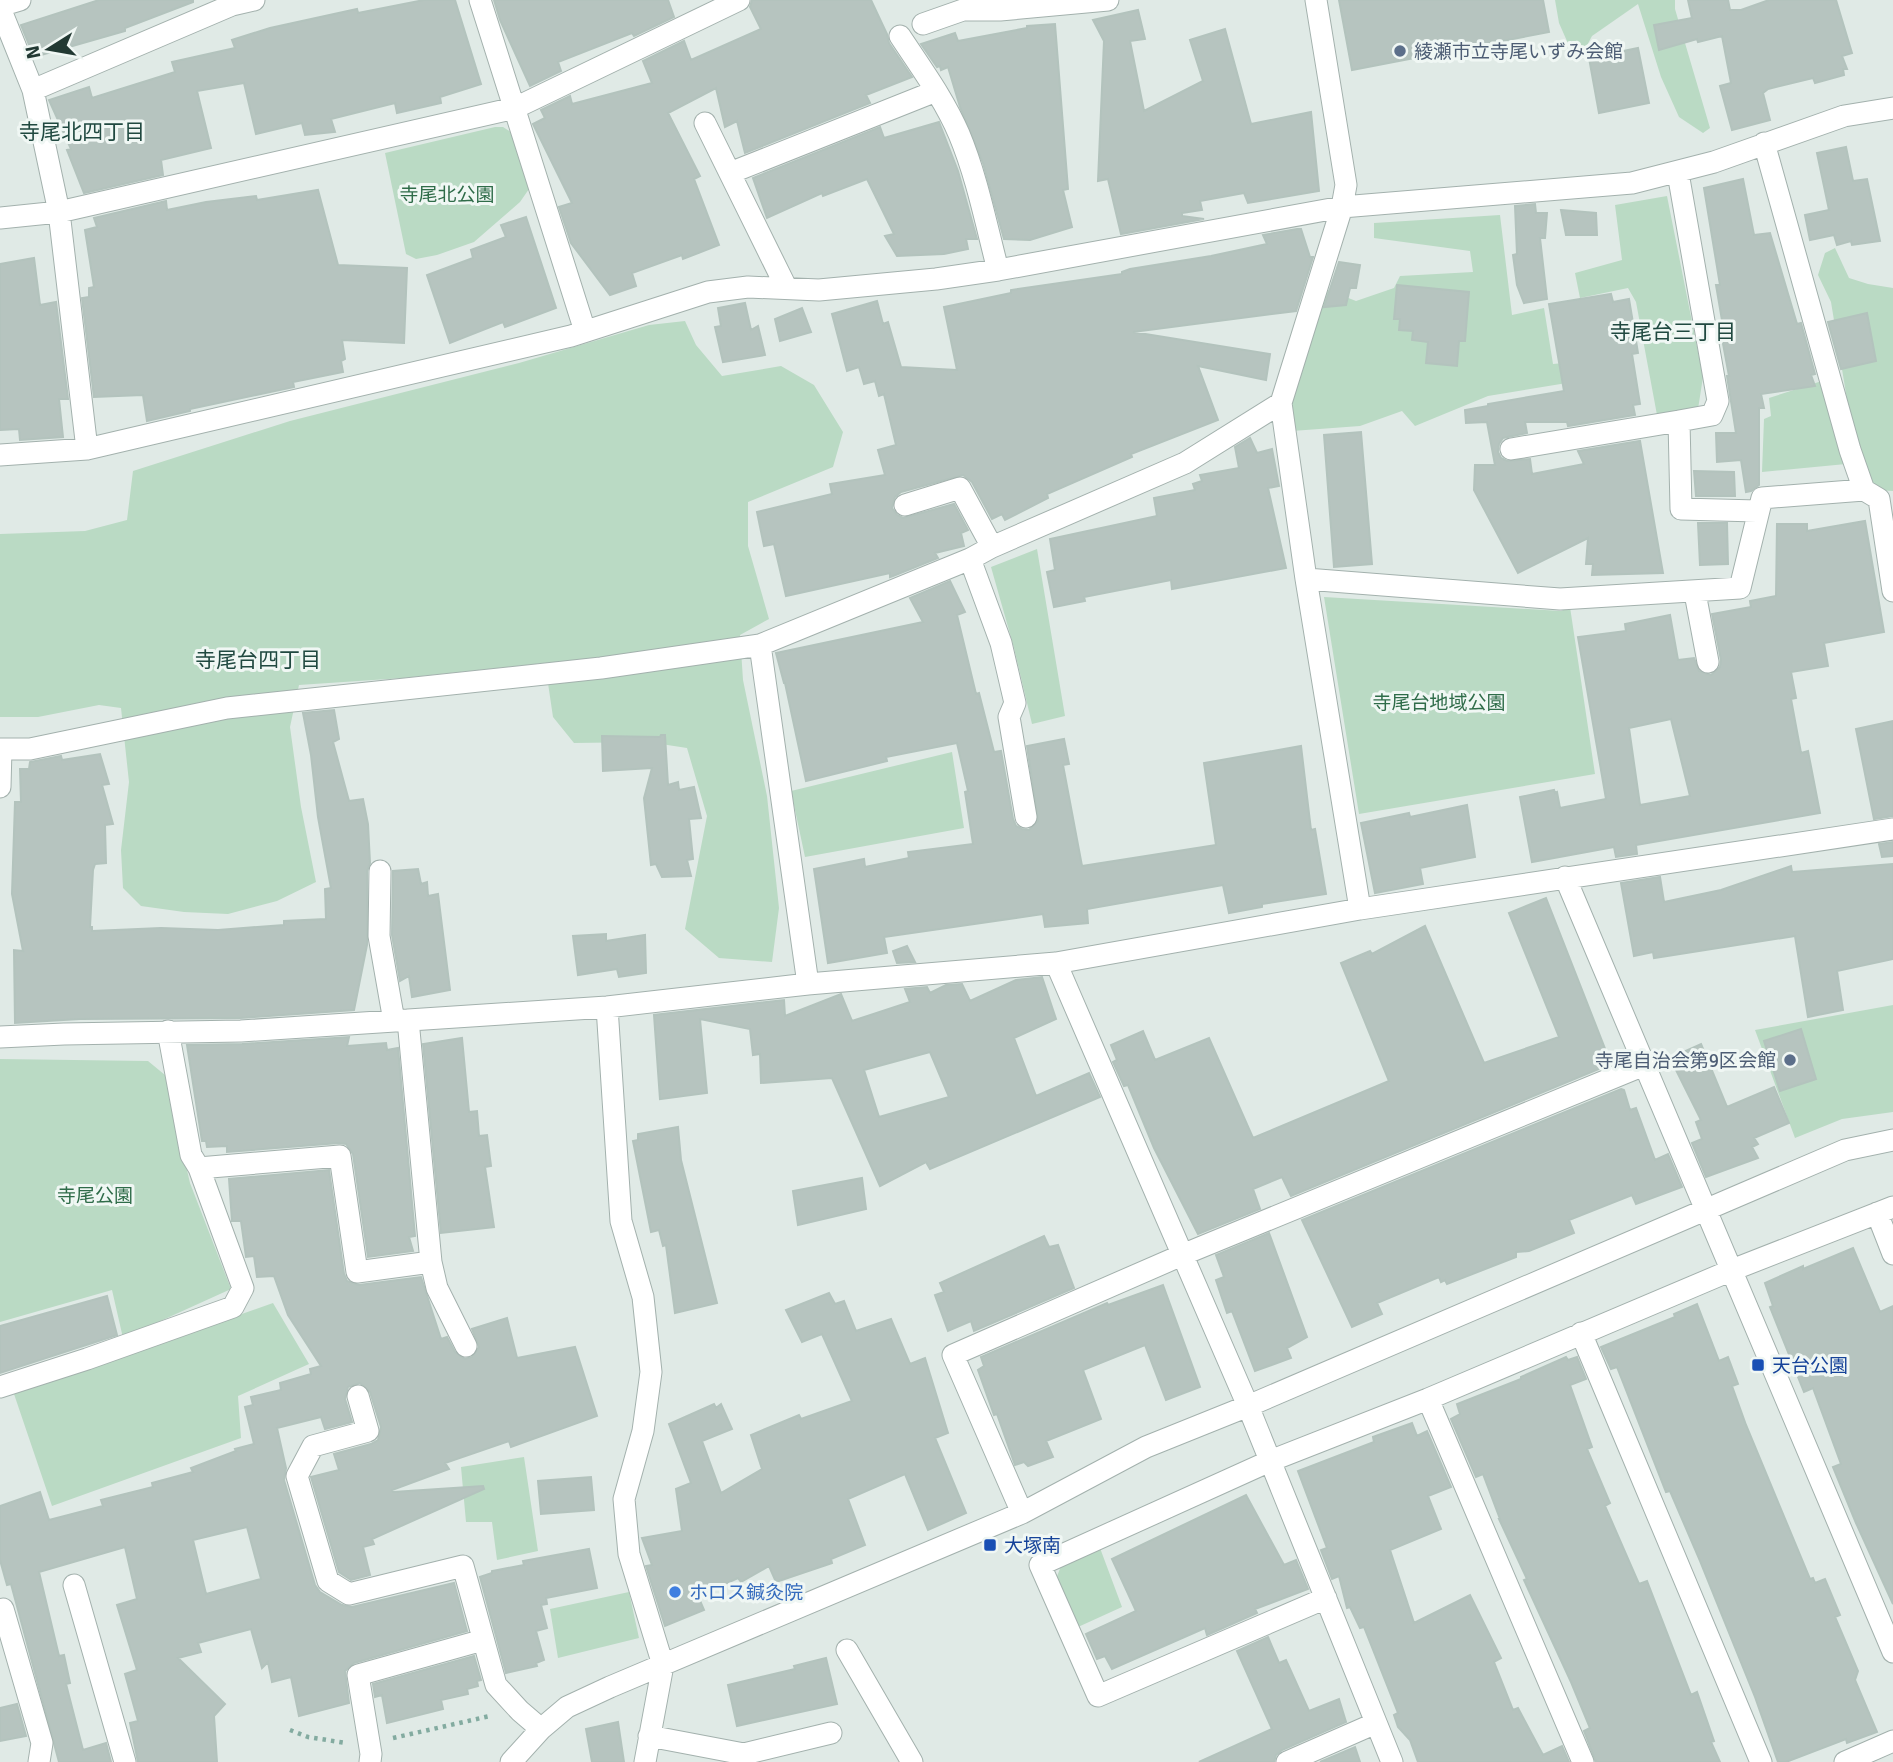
<svg xmlns="http://www.w3.org/2000/svg" width="1893" height="1762" font-family="Signika,'Noto Sans JP',sans-serif">
<style>
.green{fill:#badac4}
.building{fill:#b6c4bf;stroke:#b3c3bd;stroke-width:2;fill-rule:evenodd}
.lines{fill:none;stroke-linecap:round;stroke-linejoin:round}
.minor-casing{stroke:#a3b1ad;stroke-width:23}
.path{stroke:#83aba0;stroke-width:4.5;stroke-dasharray:3.5 5;stroke-linecap:butt}
.minor{stroke:#fff;stroke-width:21}
.service-dot{fill:#5c6f8a;stroke:#f0f7f4;stroke-width:2.5}
.transit-dot{fill:#1a4fb4;stroke:#f0f7f4;stroke-width:2.5}
.shop-dot{fill:#3f7fe0;stroke:#f0f7f4;stroke-width:2.5}
.labels{text-anchor:middle;stroke-width:6;stroke-linejoin:round;paint-order:stroke}
.service-label{font-size:19px;fill:#4e5e75;stroke:#f0f7f4;text-anchor:start}
.park-label{font-size:19px;fill:#2f6c49;stroke:#f0f7f4}
.transit-label{font-size:19px;fill:#164399;stroke:#f0f7f4;text-anchor:start}
.shop-label{font-size:19px;fill:#366cbe;stroke:#f0f7f4;text-anchor:start}
.neighbourhood-label{font-size:21px;fill:#204940;stroke:#f0f7f4}
</style>
<rect width="100%" height="100%" fill="#e0eae6"/>
<path class="green" d="M1555 0H1675V9L1710 128 1703 133 1679 117 1661 77 1638 4 1592 36 1583 53 1570 48 1559 23Z
M495 127H503L514 134 529 189 520 202 474 242 437 255 416 259 406 254 385 153Z
M1667 196 1703 377 1698 409 1657 415 1636 302 1628 288 1580 298 1575 273 1622 260 1615 205Z
M1500 215 1512 315 1544 308 1553 364 1575 362 1579 381 1488 396 1415 426 1402 411 1360 426 1292 431 1291 403 1328 290 1356 301 1394 288 1400 276 1473 272 1470 251 1374 238V223Z
M1835 248 1849 278 1868 284 1893 288V491L1875 490 1852 430 1831 302 1818 275 1825 253Z
M685 321 696 345 722 376 781 366 814 385 843 432 833 467 748 502V546L769 619 740 635 743 680 767 796 779 908 772 962 719 958 685 929 707 816 687 748 648 742 574 743 553 717 545 663 403 678 299 685 290 727 301 807 316 882 277 901 228 914 184 912 141 906 123 888 121 850 129 782 121 708 99 705 38 717H0V534L85 531 127 520 133 471 290 421 519 363 649 325Z
M1825 380 1846 464 1762 472 1764 419 1771 416 1769 398Z
M1037 549 1065 716 1032 724 1014 648 991 567Z
M1324 597 1561 611 1570 607 1595 774 1359 814Z
M952 752 964 828 805 857 791 791Z
M1893 1005V1112L1842 1119 1795 1138 1755 1030Z
M0 1059 148 1061 165 1075 190 1183 231 1289 123 1338 112 1290 0 1322Z
M273 1303 309 1364 238 1396 241 1438 52 1506 14 1394Z
M524 1457 538 1551 497 1560 492 1522H466L461 1467Z
M1100 1548 1122 1607 1078 1627 1056 1579 1061 1566Z
M629 1592 639 1638 558 1658 550 1609Z"/>
<path class="building" d="M99 0H193V2L125 28V31L34 57 21 25Z
M424 0H455L481 84 440 97 441 103 397 113 395 103 331 119 335 132 305 135 302 123 256 134 244 83 197 91 211 148 161 160 163 175 84 193 67 150 71 149 49 100 89 87 92 98 175 72 172 62 235 48 232 40 270 28 357 9 358 13Z
M494 0H668L674 17 634 36 632 33 558 62 561 71 530 86 500 20Z
M752 0H871L887 34 889 43 912 77 866 95 870 103 745 153 737 121 725 127 716 88 668 113 700 176 694 179 719 245 683 259 682 255 632 273 636 286 610 295 571 243 559 207 572 203 533 124 545 118 541 110 570 96 572 104 652 83 643 61 684 41 691 60 761 29 750 7Z
M1339 0H1543L1549 32 1352 70Z
M1688 0H1728L1730 10H1741L1769 0H1836L1852 53 1842 56 1847 69H1843L1844 75 1815 83 1813 78 1768 89 1763 93 1770 120 1732 130 1720 86 1731 83 1722 36 1698 42 1697 39 1659 50 1654 25 1692 18Z
M1138 10 1145 39 1130 41 1144 111 1203 81 1190 40 1225 29 1251 124 1311 112 1319 191 1248 203 1244 193 1200 201 1202 210 1182 213V216L1204 219 1121 234 1108 179 1098 181 1104 41 1093 20Z
M1055 24 1068 189 1063 190 1072 227 1030 240 1004 239 983 163 960 107 948 67 941 70 940 66 937 67 921 44 955 33 958 41 1027 28V26Z
M1638 48 1649 103 1599 113 1589 58Z
M939 122 958 171 977 239H966L968 249 944 254 897 256 885 236 894 234 867 179 823 196 822 193 767 218 753 178 880 127 884 138Z
M1846 147 1853 181 1867 179 1880 241 1852 245 1851 241 1837 245 1834 235 1810 240 1805 215 1829 210 1817 153Z
M1743 179 1754 235 1770 233 1797 324 1801 323 1815 374 1811 375 1815 386 1761 394 1764 408H1759V485L1751 491 1746 492 1741 460 1717 462 1716 433H1736L1727 376H1729L1721 333 1724 332 1716 285H1720L1704 188Z
M318 190 338 265 407 268 404 343 342 340 345 359 341 361 343 372 293 382 294 387 190 409V411L147 421 143 395 94 397 82 298 89 297V288L94 287 85 230 97 227 94 218 166 201 167 210 206 202 256 196 257 200Z
M1535 204 1536 213H1547L1545 238H1540L1547 299 1524 303 1517 285 1513 255 1517 254 1515 206Z
M1561 210 1596 213 1597 235H1566Z
M526 217 556 308 505 327 503 322 450 343 427 275 473 258 471 250 506 237 501 225Z
M1297 229H1301L1310 257H1313L1296 311 1133 332 1270 354 1266 380 1198 366 1218 420 1131 454 1132 457 1047 494 1048 498 1005 520 1002 514 992 519 972 482 963 475 901 492 895 497 892 508 897 515 903 518 954 504 968 530 961 533 964 546 935 553 938 558 893 576 890 577V573L786 596 774 544 764 546 757 512 832 494 830 484 885 475 878 450 896 445 884 394 879 396 875 381 864 384 859 367 847 371 832 314 877 301 883 324 888 322 901 367 957 370 944 307 1011 293V290L1122 274V272L1130 269 1211 256 1267 244 1263 235Z
M34 258 40 305 56 302 68 399H59L63 437 20 440 19 429 0 430V264Z
M1339 262 1360 265 1356 288H1350L1346 305 1324 307Z
M1397 285 1469 292 1465 341H1459L1457 366 1426 363 1428 342 1412 340 1413 331 1399 330 1400 319H1394Z
M1611 294 1613 302 1629 299 1638 353 1632 354 1640 404 1633 405 1635 415 1568 426 1567 422H1525L1527 433 1503 438 1499 444 1498 452 1501 458 1507 461 1530 459 1532 474 1584 464 1578 451 1640 441 1663 573 1592 575 1593 564H1586L1588 538 1518 573 1474 490 1475 465H1495L1487 422 1466 423 1465 410 1488 406V404L1564 391 1549 304Z
M745 303 751 330 758 326 765 355 723 362 715 327 721 326 718 308Z
M802 308 811 332 780 341 775 319Z
M1867 313 1876 361 1841 369 1828 322Z
M1361 432 1372 564 1334 567 1324 435Z
M1250 438 1257 453 1272 449 1279 486 1268 488 1286 568 1172 589 1171 580 1084 597 1085 601 1054 607 1047 572 1055 570 1050 539 1157 516 1154 498 1195 490 1193 484 1202 481 1200 475 1239 468 1235 447Z
M1694 471 1734 472 1735 496H1696Z
M1865 521 1884 632 1824 643 1828 666 1791 672 1796 698 1791 699 1801 753 1808 751 1820 813 1636 845 1637 854 1616 857 1614 847 1532 862 1520 797 1554 790 1555 793 1557 792 1560 808 1606 799 1578 637 1626 631 1625 624 1670 615 1678 660 1694 658 1699 671 1711 675 1720 667 1721 660 1712 614 1751 607 1750 601 1776 596 1777 524H1807V531ZM1671 719 1690 796 1640 805 1629 728Z
M1698 523H1727L1728 564 1700 565Z
M950 581 965 612 957 615 976 694 979 693 994 752 1001 751 1013 819 1016 826 1022 829 1029 830 1038 821 1027 746 1064 739 1069 764 1063 765 1082 866 1216 845 1204 763 1301 746 1311 830 1315 829 1326 894 1262 904V907L1229 913 1223 885 1087 909 1088 923 1045 927 1043 914 884 937 887 953 828 963 814 869 864 859 865 867 909 858 908 852 973 844 965 792 968 791 957 743 886 757 887 761 806 781 785 683H784L776 653 923 622 910 598Z
M334 710 339 739 333 742 349 801 363 799 368 824 370 863 367 871V945L354 1010 240 1018 80 1019 15 1023 14 950 23 951 12 894 15 802H21L20 769H29L30 762 61 756 62 760 100 754 109 784 102 785 113 824 105 825 106 863 95 864 93 870 90 927H92V931L161 928 218 930 284 925V921L326 919 325 889 331 888 318 817 311 755 303 713Z
M1893 721V816L1874 819 1856 729Z
M661 735H665L668 785 678 782 679 790 694 787 701 818 689 819 693 859 687 860 691 876 662 877 656 864 651 865 644 798 652 768 603 771 602 736 660 737Z
M1467 805 1475 857 1420 868 1423 884 1375 893 1361 823 1409 813 1410 817Z
M1893 842V856L1882 857 1879 844Z
M1893 864V959L1837 971 1843 1010 1808 1017 1795 936 1654 958 1653 952 1634 956 1621 883 1660 877 1664 902 1721 890 1791 866 1792 872Z
M418 869 421 884 427 882 428 896 438 894 450 990 412 997 409 976 400 981 392 935 393 871Z
M1546 898 1611 1064 1291 1196 1282 1177 1253 1189 1260 1209 1198 1234 1154 1148 1128 1085 1124 1086 1113 1062 1117 1060 1111 1045 1143 1031 1155 1060 1209 1038 1253 1138 1389 1081 1341 963 1370 951 1372 954 1425 926 1484 1063 1559 1037 1509 913Z
M606 934V941L645 935 646 973 619 977 617 969 578 975 573 936Z
M907 946 915 962 897 963 893 951Z
M1042 977 1056 1019 1014 1038 1036 1096 1089 1073 1100 1097 930 1169 926 1162 880 1186 832 1078 761 1083 760 1054 753 1055 750 1029 700 1019 707 1093 660 1099 654 1015 784 1000 785 1016 841 994 852 1021 910 1002 905 989 927 987 930 993 946 985 962 984 970 1001 1016 980ZM930 1052 949 1097 879 1117 864 1070Z
M1801 1029 1816 1079 1780 1091 1764 1041Z
M349 1037 347 1046 386 1043 387 1050 398 1048 415 1236 409 1237 413 1251 368 1257 353 1154 346 1144 339 1143 227 1152V1146L207 1147 206 1141H202L187 1045 242 1044Z
M462 1038 469 1112 477 1111 479 1136 487 1135 491 1166 485 1167 494 1227 441 1233 423 1044Z
M1701 1044 1727 1107 1774 1087 1789 1123 1754 1138 1758 1144 1752 1147 1758 1158 1706 1177 1692 1143 1702 1139 1696 1122 1701 1120 1670 1058Z
M1621 1089 1624 1090 1630 1110 1636 1108 1655 1160 1668 1154 1682 1187 1636 1204 1632 1195 1569 1220 1574 1233 1529 1251 1516 1252V1257L1447 1284 1445 1280 1441 1282 1439 1277 1377 1303 1382 1314 1352 1327 1302 1220Z
M678 1127 681 1160 717 1303 675 1313 666 1245 663 1246 659 1230 651 1232 633 1141 638 1140V1134Z
M329 1170 344 1274 347 1281 359 1285 421 1277 441 1339 447 1337 455 1352 465 1359 472 1357 479 1347 472 1329 507 1318 517 1358 575 1347 597 1416 511 1447 509 1441 445 1463 449 1469 392 1490 393 1492 483 1486 484 1489 372 1539 374 1544 363 1547 370 1575 351 1580 339 1572 311 1477 339 1470 334 1454 371 1444 378 1440 381 1427 370 1392 360 1383 348 1387 345 1399 352 1422 325 1429 321 1417 277 1428 286 1468 284 1480 315 1585 320 1592 342 1605 352 1607 454 1583 467 1631 354 1663 345 1671 349 1703 299 1716 291 1677 272 1682 268 1662 262 1668 251 1629 198 1643 201 1652 178 1658 225 1704 214 1716 217 1762H138L130 1723 138 1721 125 1674 137 1670 117 1605 137 1599 125 1547 39 1572 59 1656 64 1655 70 1683 66 1684 83 1750 106 1743 111 1762H59L11 1584 7 1585 0 1560V1506L40 1492 49 1520 103 1506 101 1500 153 1487 152 1483 193 1472 191 1468 236 1451 235 1449 254 1444 245 1407 253 1405 251 1397 281 1390 280 1383 311 1374 310 1369 321 1366 288 1315 274 1276 257 1277 254 1256 246 1257 241 1221H232L229 1179ZM247 1527 261 1579 206 1594 193 1540Z
M862 1178 866 1209 798 1225 793 1191Z
M1269 1233 1307 1337 1287 1348 1291 1358 1255 1371 1232 1311 1227 1313 1216 1280 1224 1277 1216 1255Z
M1044 1236 1049 1247 1058 1245 1074 1288 974 1331 971 1321 948 1331 935 1295 944 1292 940 1283Z
M1853 1248 1880 1312 1893 1306V1604L1856 1523 1833 1467 1841 1464 1813 1388 1804 1392 1770 1307 1773 1306 1765 1283 1803 1266V1269Z
M1163 1285 1200 1387 1166 1400 1145 1345 1083 1370 1101 1419 1046 1441 1053 1457 1028 1466 1024 1462 1015 1465 997 1414 994 1415 978 1370 984 1366 981 1357 1107 1303 1108 1305Z
M829 1293 835 1304 844 1301 856 1331 891 1319 910 1364 925 1358 948 1433 935 1438 966 1513 928 1530 905 1474 848 1499 865 1545 831 1559 832 1563 776 1582 769 1566 741 1582 738 1578 698 1596 704 1610 665 1626 646 1566 652 1565 642 1538 682 1531 676 1489 691 1483 669 1424 714 1404 716 1408 721 1404 732 1429 702 1441 721 1493 762 1469 751 1435 799 1415 801 1419 852 1401 822 1334 802 1342 786 1310Z
M107 1296 117 1335 0 1373V1326Z
M1697 1304 1719 1361 1728 1357 1738 1384 1732 1386 1746 1425 1810 1579 1813 1578 1815 1583 1825 1579 1840 1615 1835 1617 1858 1671 1855 1680 1877 1732 1847 1743 1846 1739 1786 1762H1778L1755 1697 1700 1561 1670 1491 1666 1492 1617 1367 1611 1369 1601 1347 1675 1317 1674 1314Z
M1566 1357 1568 1360 1577 1357 1586 1379 1570 1385 1592 1447 1587 1449 1610 1503 1605 1506 1639 1584 1647 1581 1691 1695 1697 1692 1714 1741 1711 1742 1720 1762H1596L1584 1731 1590 1728 1571 1682 1524 1580 1527 1579 1499 1519H1500L1483 1474 1476 1477 1451 1419 1460 1414 1457 1404 1521 1379V1377Z
M1412 1423 1417 1436 1427 1431 1451 1487 1428 1496 1441 1529 1390 1550 1414 1623 1470 1595 1501 1658 1494 1662 1513 1710 1518 1708 1543 1755 1562 1746 1569 1762H1418L1410 1740 1398 1727 1394 1715 1398 1713 1364 1627 1360 1628 1350 1607 1347 1608 1339 1576 1332 1579 1321 1550 1327 1548 1298 1471 1374 1442 1373 1437Z
M591 1477 594 1510 541 1514 538 1481Z
M1246 1495 1284 1565 1296 1560 1308 1589 1255 1609 1257 1613 1207 1635 1205 1628 1112 1669 1105 1656 1097 1659 1086 1634 1136 1611 1112 1559Z
M589 1549 597 1588 546 1598 547 1604 541 1605 547 1628 536 1631 544 1660 536 1663 537 1666 506 1673 480 1577 492 1573V1571L524 1565 523 1561Z
M1268 1637 1279 1663 1286 1660 1309 1711 1339 1699 1346 1722 1282 1750 1276 1755 1274 1762H1199L1272 1729 1237 1651Z
M474 1656 481 1680 477 1681 478 1686 467 1689 468 1694 441 1700 443 1709 387 1723 382 1695 375 1697 373 1684Z
M826 1658 837 1704 737 1726 728 1685 795 1669 794 1666Z
M17 1704 26 1736 0 1741V1708Z
M618 1722 624 1762H592L586 1729Z
M1355 1747 1360 1762H1320Z"/>
<g class="lines">
<defs>
<path id="minor" d="M480 0 585 331
M1316 0 1346 185 1342 207 1281 403 1306 579 1360 909
M0 6 20 0
M0 8 33 90 59 212 87 449
M923 24 963 10H1000L1108 0
M900 36C921 68 944 99 959 134 977 177 986 224 998 270
M33 90 232 5 254 0
M705 123 786 287
M1764 143 1850 450 1864 490 1879 499 1893 591
M730 173 936 91
M1678 173 1718 401 1712 415 1679 421 1681 509 1757 511
M0 218 59 212 515 108 739 0
M1511 449 1679 421
M0 455 87 449 571 336 708 292 748 287 819 290 936 279 998 270 1342 207 1632 183 1714 162 1844 116 1893 108
M905 505 960 488 992 547
M970 559 1001 643 1015 703 1009 717 1026 817
M1306 579 1560 599 1740 588 1762 498 1864 490
M1695 593 1708 662
M760 645 808 984
M0 749H30L227 708 601 668 760 645 970 559 992 547 1185 463 1281 403
M0 787 1 749
M380 871 379 936 394 1021
M1565 877 1893 1652
M1056 963 1248 1406 1392 1762
M607 1007 621 1221 643 1297 651 1372 643 1431 624 1499 629 1554 663 1665 645 1762
M168 1031 191 1155 199 1168 340 1156 357 1272 431 1262 408 1020
M0 1037 64 1034 241 1031 607 1007 808 984 1056 963 1360 909 1893 829
M1877 1213 1893 1254
M431 1262 437 1288 466 1346
M1581 1333 1761 1762
M0 1387 87 1359 233 1307 243 1288 199 1168
M358 1396 368 1431 313 1446 297 1476 328 1581 349 1594 463 1566 496 1685 520 1711 541 1729
M1428 1399 1583 1762
M1022 1513 953 1355 1182 1255 1644 1065
M74 1585 125 1762
M1326 1598 1098 1696 1040 1565 1270 1461 1428 1399 1732 1270 1893 1207
M3 1609 42 1743 39 1762
M847 1650 912 1762
M649 1736 744 1754 831 1733
M370 1762 371 1754 358 1675 483 1640
M511 1762 541 1729 567 1707 610 1687 1022 1513 1146 1447 1248 1406 1845 1150 1893 1140
M1287 1762 1376 1723
M1845 1762 1893 1741"/>
</defs>
<use href="#minor" class="minor-casing"/>
<path class="path" d="M290 1730 308 1737 346 1743
M393 1738 490 1716"/>
<use href="#minor" class="minor"/>
</g>
<g class="service-dot">
<circle cx="1400" cy="51" r="7"/>
<circle cx="1790" cy="1060" r="7"/>
</g>
<g class="transit-dot">
<rect x="1751" y="1358" width="14" height="14" rx="3.5"/>
<rect x="983" y="1538" width="14" height="14" rx="3.5"/>
</g>
<circle class="shop-dot" cx="675" cy="1592" r="7"/>
<g class="labels">
<g class="service-label">
<text x="1414" y="58">綾瀬市立寺尾いずみ会館</text>
<text x="1776" y="1067" text-anchor="end">寺尾自治会第9区会館</text>
</g>
<g class="park-label">
<text x="447" y="201">寺尾北公園</text>
<text x="1439" y="709">寺尾台地域公園</text>
<text x="95" y="1202">寺尾公園</text>
</g>
<g class="transit-label">
<text x="1772" y="1372">天台公園</text>
<text x="1004" y="1552">大塚南</text>
</g>
<g class="shop-label">
<text x="689" y="1599">ホロス鍼灸院</text>
</g>
<g class="neighbourhood-label">
<text x="82" y="139">寺尾北四丁目</text>
<text x="1673" y="339">寺尾台三丁目</text>
<text x="258" y="667">寺尾台四丁目</text>
</g>
</g>
<g transform="translate(49 49) rotate(259)" stroke="#f0f7f4" stroke-width="5" paint-order="stroke">
<path d="M0-5L12 26L0 18L-12 26Z" fill="#223933"/>
<text y="-10" font-size="19" font-weight="bold" text-anchor="middle" fill="#223933">N</text>
</g>
</svg>
